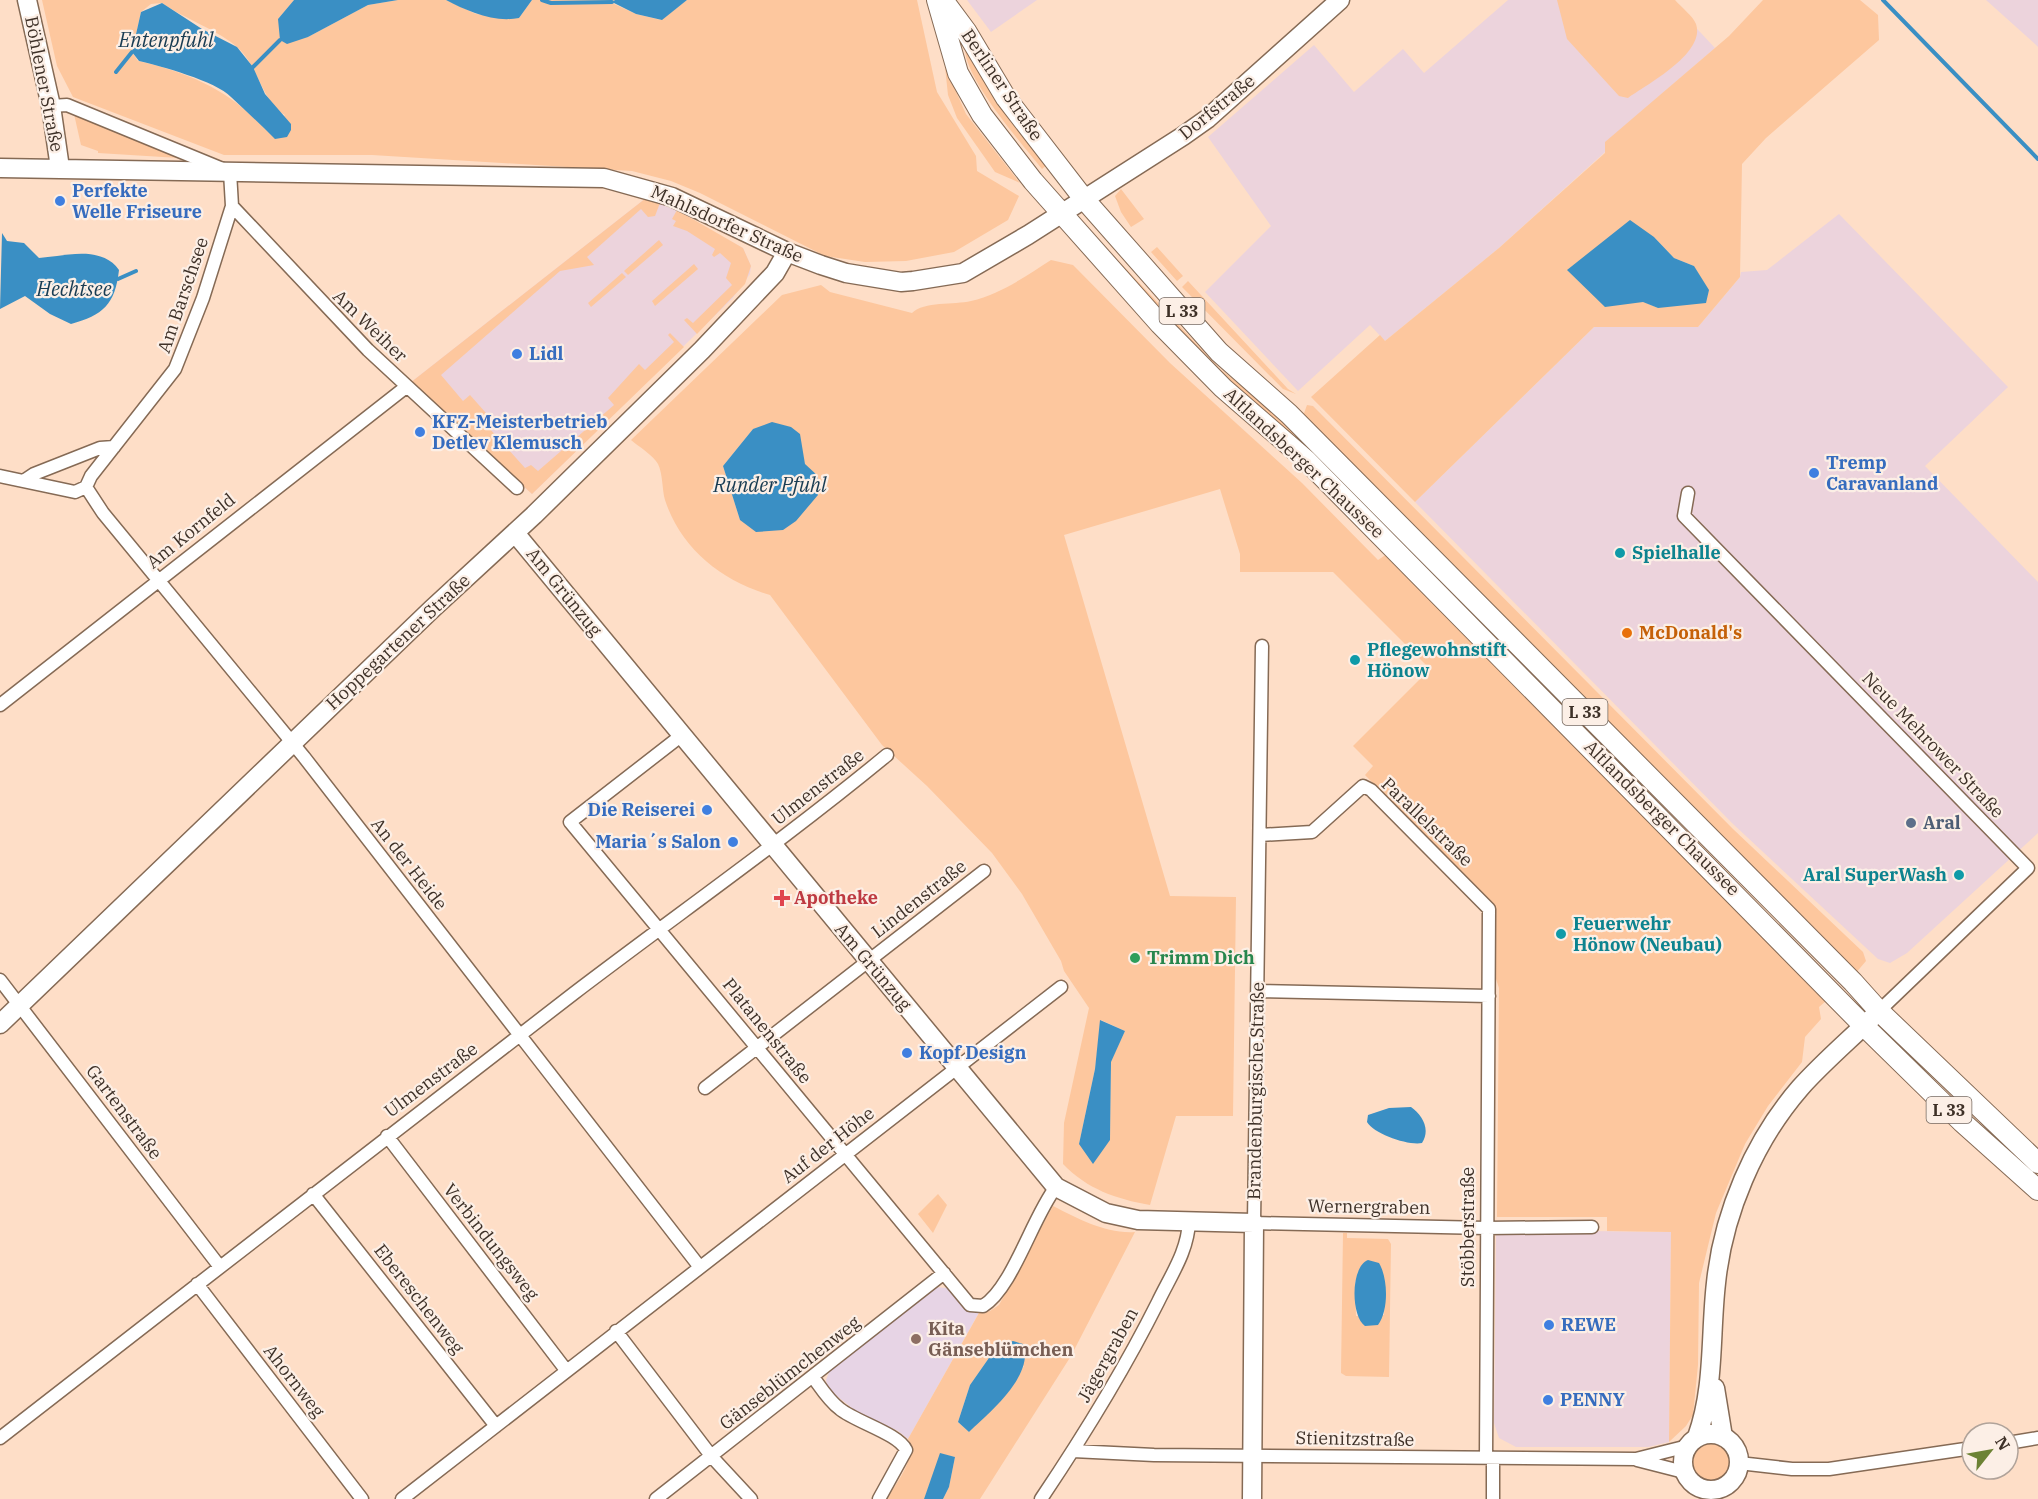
<svg xmlns="http://www.w3.org/2000/svg" width="2038" height="1499" font-family="'IBM Plex Serif',serif">
<style>
.commercial{fill:#ecd3dc}
.education{fill:#e7d4e5}
.green{fill:#fdc79e;fill-rule:evenodd}
.water{fill:#3a8fc4}
.lines{fill:none;stroke-linecap:round;stroke-linejoin:round}
.stream{stroke:#3a8fc4;stroke-width:4}
.street-casing{stroke:#856a55;stroke-width:15}
.secondary-casing{stroke:#856a55;stroke-width:21}
.primary-casing{stroke:#856a55;stroke-width:22}
.street{stroke:#fff;stroke-width:12}
.secondary{stroke:#fff;stroke-width:18}
.primary{stroke:#fff;stroke-width:20}
.shop-dot{fill:#3f7fe0;stroke:#fcefe6;stroke-width:2}
.culture-dot{fill:#0f9aa8;stroke:#fcefe6;stroke-width:2}
.food-dot{fill:#e8710a;stroke:#fcefe6;stroke-width:2}
.service-dot{fill:#5c6f8a;stroke:#fcefe6;stroke-width:2}
.health-dot{fill:#e0444e;stroke:#fcefe6;stroke-width:2}
.leisure-dot{fill:#2e9e5b;stroke:#fcefe6;stroke-width:2}
.education-dot{fill:#8d6e63;stroke:#fcefe6;stroke-width:2}
.labels{text-anchor:middle;stroke-width:4.5;stroke-linejoin:round;paint-order:stroke}
.shield{fill:#fcefe6;stroke:#776a61;stroke-width:1.5}
.shield-label{font-size:16px;font-weight:bold;fill:#3e3128}
.street-label{font-size:18px;fill:#3e3128;stroke:#fcefe6}
.shop-label{font-size:18px;font-weight:bold;fill:#366cbe;stroke:#fcefe6;text-anchor:start}
.culture-label{font-size:18px;font-weight:bold;fill:#0d838f;stroke:#fcefe6;text-anchor:start}
.food-label{font-size:18px;font-weight:bold;fill:#c56008;stroke:#fcefe6;text-anchor:start}
.service-label{font-size:18px;font-weight:bold;fill:#4e5e75;stroke:#fcefe6;text-anchor:start}
.health-label{font-size:18px;font-weight:bold;fill:#be3a42;stroke:#fcefe6;text-anchor:start}
.leisure-label{font-size:18px;font-weight:bold;fill:#27864d;stroke:#fcefe6;text-anchor:start}
.education-label{font-size:18px;font-weight:bold;fill:#785e54;stroke:#fcefe6;text-anchor:start}
.water-label{font-size:20px;font-style:italic;fill:#193c53;stroke:#fcefe6}
</style>
<rect width="100%" height="100%" fill="#fedec7"/>
<path class="commercial" d="M967 0H1037L991 32Z
M1508 0H1670L1715 48 1606 142 1605 152 1499 248 1385 341 1370 325 1298 391 1205 292 1271 226 1208 137 1314 45 1354 92 1403 49 1424 73Z
M1986 0H2038V47L2035 44Z
M646 198 685 214 707 229 743 248 751 266 750 274 732 299 532 494 410 383Z
M1839 214 2008 387 1925 466 2038 582V833L1907 953 1890 963 1878 959 1733 824 1415 502 1594 327H1698L1740 277 1741 272 1767 270Z
M1507 1230 1671 1232 1669 1442 1648 1447H1516L1499 1438 1494 1423 1496 1234Z"/>
<path class="education" d="M935 1287 947 1288 981 1309 908 1439 898 1431 857 1412 833 1393 827 1386 826 1380 830 1370Z"/>
<path class="green" d="M42 0H294L278 19 308 37 368 5 398 0H446L476 14 519 18 532 0H615L612 3 636 14 661 20 687 0H917L937 92 976 156 977 171 1019 196 1008 220 954 252 906 261 865 262 825 256 700 193 671 181 632 171 372 155H224L73 97 57 66ZM162 3C185 19 220 31 238 48 259 67 261 100 285 115L268 132C232 92 192 73 138 61L132 52 141 12 151 4Z
M1557 0H1675C1681 7 1693 16 1696 24 1706 53 1648 84 1628 98L1619 96 1567 39Z
M1763 0H1860L1878 15 1879 40 1766 138 1742 164 1740 277 1698 327H1594L1415 502 1311 397 1380 335 1385 341 1499 248 1605 153V142L1729 36ZM1654 237 1674 258 1694 266 1658 308 1644 302Z
M965 48 1048 164 1042 169C1022 144 964 78 965 48Z
M945 67 966 114 1020 183 995 172 957 118 948 95Z
M74 114 178 156 179 158 98 153V151L81 145Z
M1121 189 1144 219 1131 227 1121 212 1115 196Z
M646 198 660 203 655 216 648 217 641 209 587 257 594 265 560 271 441 375 463 401 470 395 486 413 481 419 525 468 531 465 538 471 614 405 608 398 639 364 645 370 674 342 668 335 670 333 684 347 532 494 410 383Z
M677 210 743 248 751 266 745 284 697 334 684 320 687 318 693 323 732 285 726 278 731 263 720 253 714 257 712 255 715 249 687 231 673 226 676 221 672 219Z
M659 240 663 245 628 275 624 271Z
M1099 240 1220 369 1290 425 1440 573 1433 579 1216 372 1096 243Z
M1157 247 1183 276 1177 281 1151 252Z
M1051 260 1073 265 1170 363 1302 483 1378 560 1387 554 1826 1001 1819 1007 1821 1019 1805 1037 1802 1062 1768 1106 1745 1144 1716 1213 1699 1283 1698 1365 1693 1415 1686 1426 1669 1442 1671 1232 1607 1231V1217H1497L1499 988 1496 979 1495 909 1365 775 1373 766 1353 746 1430 669 1333 572H1240V554L1220 489 1064 535 1170 896 1236 897 1233 1116H1176L1150 1205C1116 1199 1087 1189 1063 1164L1064 1123 1089 1008 1064 971 1061 961 1022 894 992 853 927 786 882 745 770 595C722 581 681 549 665 500 662 490 663 474 658 464 654 456 638 446 631 440L782 295 821 285 830 292 912 313C924 301 954 305 971 301 1001 294 1026 276 1051 260ZM753 429 803 454 805 465 810 472 740 520 723 466ZM1101 1020 1125 1031 1111 1061 1110 1140 1079 1144 1095 1069Z
M694 264 698 269 655 306 652 301Z
M622 273 626 277 591 307 588 303Z
M1188 281 1288 389 1296 394 1283 389 1182 287Z
M1307 405 1313 406 1733 829 1863 952 1866 961 1855 974 1303 416Z
M938 1194 947 1205 933 1233 918 1214Z
M1053 1206C1079 1219 1106 1234 1135 1232L1071 1356 980 1499H943L949 1487 955 1457 941 1454 924 1499H887C897 1481 916 1461 908 1439L979 1313 990 1311 999 1305ZM998 1345 1024 1366 1009 1391 969 1432 958 1422 970 1385Z
M1343 1233H1347V1238L1388 1239 1391 1244 1389 1377 1346 1376 1341 1373ZM1379 1263 1385 1285 1384 1315 1356 1316 1355 1281Z
M1691 1460a20 20 0 1 1 40 0a20 20 0 1 1-40 0Z"/>
<path class="water" d="M294 0H398L368 5 308 37 287 44 280 40 278 19Z
M446 0H532L519 18C494 23 467 11 446 0Z
M615 0H687L662 20 636 14 612 2Z
M162 3 202 29 237 47 253 67 265 94 291 124V130L287 137 275 139C260 124 245 110 231 97 216 81 160 66 139 61L132 52 141 12Z
M1630 220 1654 237 1674 258 1694 266 1709 290 1706 303 1658 308 1643 302 1605 307 1567 270Z
M2 233 7 241 24 243 39 258C65 256 102 245 119 270 115 305 103 315 71 324L50 314 25 296 0 309Z
M772 422 791 427 800 434 805 464 818 476V495L796 521 783 530 756 532 740 520 723 466 753 429Z
M1100 1020 1125 1031 1111 1062 1110 1140 1093 1164 1079 1144 1095 1069Z
M1411 1107C1422 1115 1431 1129 1422 1143 1409 1146 1374 1134 1367 1122L1368 1115 1389 1108Z
M1368 1260 1379 1263C1388 1278 1389 1310 1378 1325L1365 1326C1351 1317 1350 1267 1368 1260Z
M1013 1341 1023 1344C1035 1375 990 1412 969 1432L958 1422 970 1385 998 1345Z
M940 1453 955 1457 949 1487 943 1499H924Z"/>
<g class="lines">
<path class="stream" d="M542 0 551 3 612 2
M1883 0 2038 159
M253 67 280 40
M116 72 132 52
M118 279 136 271"/>
<defs>
<path id="street" d="M51 106 67 105 230 172 232 206 368 350 517 488
M0 476 75 492 86 487 91 476 175 369 203 298 232 206
M25 480 34 474 100 448 114 447
M86 487 103 513 304 757 699 1266
M1688 493 1684 516 2028 868 1879 1011
M1262 646 1254 1223 1486 1228 1592 1227
M0 705 406 387
M682 735 570 822 970 1305 983 1306C1012 1289 1033 1216 1056 1187
M1260 835 1312 832 1363 786 1371 790 1489 909 1486 1458
M0 980 220 1267
M1258 991 1489 996
M705 1088 984 871
M387 1136 566 1370
M313 1194 496 1426
M197 1284 362 1499
M616 1331 712 1457 751 1499
M813 1377C821 1388 829 1401 840 1409 856 1422 899 1434 906 1450L879 1499
M0 1438C191 1290 381 1141 573 994 678 914 785 839 887 755
M2008 1443 2038 1438
M1073 1451 1154 1455 1636 1459 1688 1446
M1637 1460 1684 1472
M1739 1463 1792 1469H1829L1972 1448
M402 1499 1061 987
M656 1499 944 1273
M1041 1499C1084 1435 1124 1370 1158 1302 1171 1275 1188 1251 1189 1221
M1493 1499V1458"/>
<path id="secondary" d="M27 0 51 106 60 168
M0 168 604 178 672 197 787 252 821 265 846 273 901 282 913 281 963 273 1028 235 1183 136 1207 119 1340 0
M515 533 1056 1187 1106 1213 1138 1220 1254 1223 1252 1499
M0 1024 432 609 534 515 702 350 775 273 787 252
M1715 1388 1723 1437
M1683 1462a28 28 0 1 1 56 0a28 28 0 1 1-56 0Z
M1697 1437C1715 1387 1710 1335 1716 1283 1723 1214 1754 1141 1800 1088 1824 1061 1853 1037 1879 1011"/>
<path id="primary" d="M937 0 958 73 982 115 1033 181 1160 324 1223 388 1306 460 1864 1026 1962 1122 2038 1190
M943 0 966 31 1006 98 1084 199 1219 352 1289 414 1853 982 1879 1011 2038 1163"/>
</defs>
<use href="#street" class="street-casing"/>
<use href="#secondary" class="secondary-casing"/>
<use href="#primary" class="primary-casing"/>
<use href="#street" class="street"/>
<use href="#secondary" class="secondary"/>
<use href="#primary" class="primary"/>
</g>
<g class="shop-dot">
<circle cx="60" cy="201" r="6"/>
<circle cx="517" cy="354" r="6"/>
<circle cx="420" cy="432" r="6"/>
<circle cx="1814" cy="473" r="6"/>
<circle cx="707" cy="810" r="6"/>
<circle cx="733" cy="842" r="6"/>
<circle cx="907" cy="1053" r="6"/>
<circle cx="1549" cy="1325" r="6"/>
<circle cx="1548" cy="1400" r="6"/>
</g>
<g class="culture-dot">
<circle cx="1620" cy="553" r="6"/>
<circle cx="1355" cy="660" r="6"/>
<circle cx="1959" cy="875" r="6"/>
<circle cx="1561" cy="934" r="6"/>
</g>
<circle class="food-dot" cx="1627" cy="633" r="6"/>
<circle class="service-dot" cx="1911" cy="823" r="6"/>
<path class="health-dot" d="M779 889h6v6h6v6h-6v6h-6v-6h-6v-6h6z"/>
<circle class="leisure-dot" cx="1135" cy="958" r="6"/>
<circle class="education-dot" cx="916" cy="1339" r="6"/>
<g class="labels">
<g class="shield">
<rect x="1159.5" y="298" width="45" height="26" rx="4.5"/>
<rect x="1562.5" y="699" width="45" height="26" rx="4.5"/>
<rect x="1926.5" y="1097" width="45" height="26" rx="4.5"/>
</g>
<g class="shield-label">
<text x="1182" y="317">L 33</text>
<text x="1585" y="718">L 33</text>
<text x="1949" y="1116">L 33</text>
</g>
<g class="street-label">
<text transform="translate(44 84) rotate(79)" y="6">Böhlener Straße</text>
<text transform="translate(1002 85) rotate(56)" y="6">Berliner Straße</text>
<text transform="translate(1217 107) rotate(-39)" y="6">Dorfstraße</text>
<text transform="translate(727 224) rotate(24)" y="6">Mahlsdorfer Straße</text>
<text transform="translate(183 295) rotate(-71)" y="6">Am Barschsee</text>
<text transform="translate(370 326) rotate(44)" y="6">Am Weiher</text>
<text transform="translate(1304 463) rotate(43)" y="6">Altlandsberger Chaussee</text>
<text transform="translate(191 531) rotate(-39)" y="6">Am Kornfeld</text>
<text transform="translate(564 592) rotate(51)" y="6">Am Grünzug</text>
<text transform="translate(398 642) rotate(-43)" y="6">Hoppegartener Straße</text>
<text transform="translate(1933 745) rotate(46)" y="6">Neue Mehrower Straße</text>
<text transform="translate(818 787) rotate(-38)" y="6">Ulmenstraße</text>
<text transform="translate(1662 818) rotate(45)" y="6">Altlandsberger Chaussee</text>
<text transform="translate(1427 822) rotate(44)" y="6">Parallelstraße</text>
<text transform="translate(409 864) rotate(52)" y="6">An der Heide</text>
<text transform="translate(919 899) rotate(-38)" y="6">Lindenstraße</text>
<text transform="translate(873 967) rotate(50)" y="6">Am Grünzug</text>
<text transform="translate(767 1031) rotate(51)" y="6">Platanenstraße</text>
<text transform="translate(431 1080) rotate(-37)" y="6">Ulmenstraße</text>
<text transform="translate(1256 1091) rotate(-89)" y="6">Brandenburgische Straße</text>
<text transform="translate(124 1112) rotate(53)" y="6">Gartenstraße</text>
<text transform="translate(828 1145) rotate(-38)" y="6">Auf der Höhe</text>
<text transform="translate(1369 1207) rotate(1)" y="6">Wernergraben</text>
<text transform="translate(1468 1227) rotate(-90)" y="6">Stöbberstraße</text>
<text transform="translate(491 1242) rotate(52)" y="6">Verbindungsweg</text>
<text transform="translate(419 1299) rotate(52)" y="6">Ebereschenweg</text>
<text transform="translate(1108 1355) rotate(-61)" y="6">Jägergraben</text>
<text transform="translate(790 1373) rotate(-38)" y="6">Gänseblümchenweg</text>
<text transform="translate(294 1381) rotate(52)" y="6">Ahornweg</text>
<text transform="translate(1355 1439) rotate(1)" y="6">Stienitzstraße</text>
</g>
<g class="shop-label">
<text x="72" y="197">Perfekte<tspan x="72" dy="21">Welle Friseure</tspan></text>
<text x="529" y="360">Lidl</text>
<text x="432" y="428">KFZ-Meisterbetrieb<tspan x="432" dy="21">Detlev Klemusch</tspan></text>
<text x="1826" y="469">Tremp<tspan x="1826" dy="21">Caravanland</tspan></text>
<text x="695" y="816" text-anchor="end">Die Reiserei</text>
<text x="721" y="848" text-anchor="end">Maria´s Salon</text>
<text x="919" y="1059">Kopf Design</text>
<text x="1561" y="1331">REWE</text>
<text x="1560" y="1406">PENNY</text>
</g>
<g class="culture-label">
<text x="1632" y="559">Spielhalle</text>
<text x="1367" y="656">Pflegewohnstift<tspan x="1367" dy="21">Hönow</tspan></text>
<text x="1947" y="881" text-anchor="end">Aral SuperWash</text>
<text x="1573" y="930">Feuerwehr<tspan x="1573" dy="21">Hönow (Neubau)</tspan></text>
</g>
<g class="food-label">
<text x="1639" y="639">McDonald's</text>
</g>
<g class="service-label">
<text x="1923" y="829">Aral</text>
</g>
<g class="health-label">
<text x="794" y="904">Apotheke</text>
</g>
<g class="leisure-label">
<text x="1147" y="964">Trimm Dich</text>
</g>
<g class="education-label">
<text x="928" y="1335">Kita<tspan x="928" dy="21">Gänseblümchen</tspan></text>
</g>
<g class="water-label">
<text x="166" y="47">Entenpfuhl</text>
<text x="74" y="296">Hechtsee</text>
<text x="770" y="492">Runder Pfuhl</text>
</g>
</g>
<g transform="translate(1990 1451) rotate(59)"><circle r="28" fill="#fcefe6" stroke="#b0a39a" stroke-width="1.5"/>
<path d="M0-4.5L10 22L0 15L-10 22Z" fill="#6c8234"/>
<text y="-9" font-size="16" font-weight="bold" text-anchor="middle" fill="#3e3128">N</text>
</g>
</svg>
